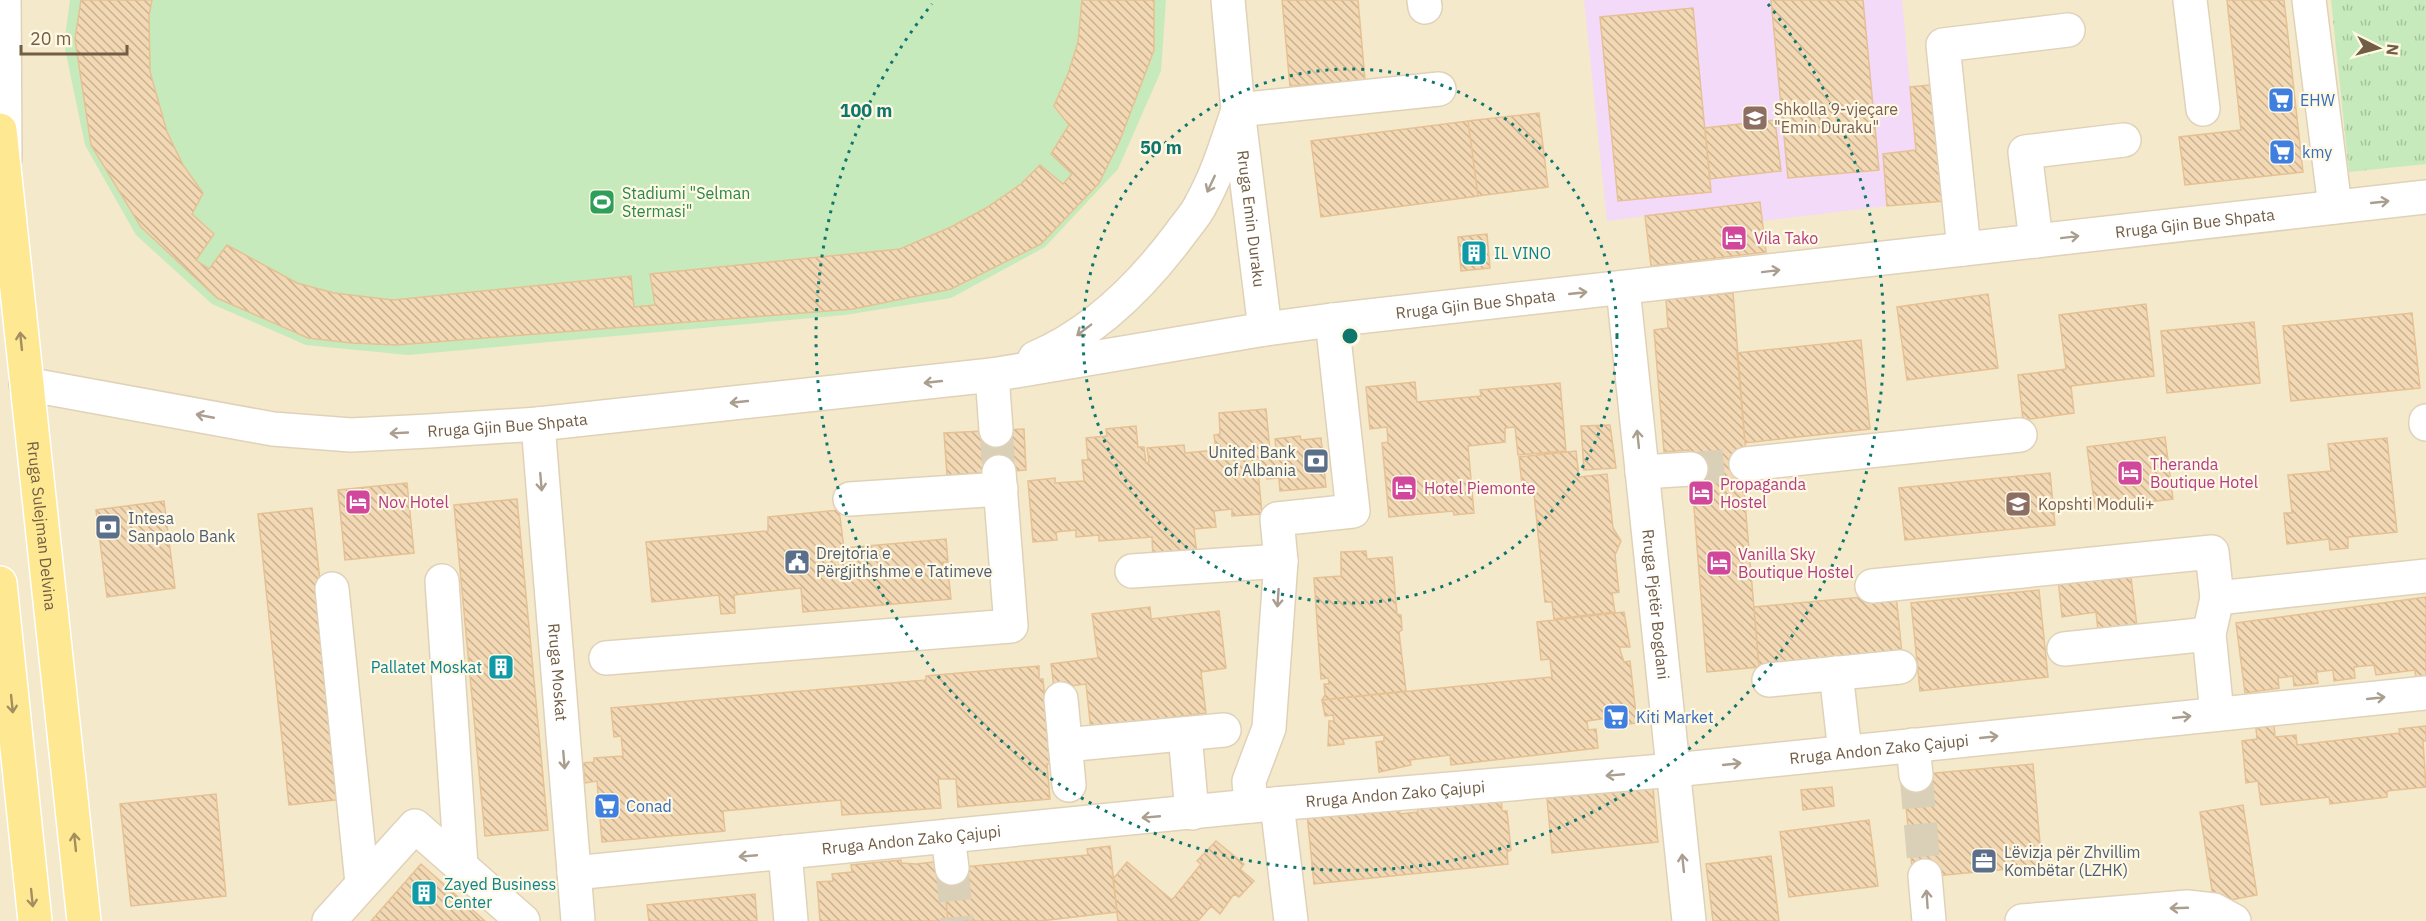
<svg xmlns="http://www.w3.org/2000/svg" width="2426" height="921" font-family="'IBM Plex Sans',sans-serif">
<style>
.residential{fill:#f4e9cb}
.education{fill:#f2daf8}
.grass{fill:#c7eabc}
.park{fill:url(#park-tufts)}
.building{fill:url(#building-back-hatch);stroke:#e6c194;stroke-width:1.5}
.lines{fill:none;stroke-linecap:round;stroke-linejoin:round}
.minor-tunnel{stroke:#dad0b7;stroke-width:33;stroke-dasharray:33 16;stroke-linecap:butt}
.minor-casing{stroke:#e0d2b9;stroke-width:36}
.major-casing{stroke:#fff;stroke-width:36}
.minor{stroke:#fff;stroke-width:33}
.major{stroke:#ffe892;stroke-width:33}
.oneway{stroke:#aa9e8f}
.oneway2{stroke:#a38e60}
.ring{fill:none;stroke:#0f766e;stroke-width:3;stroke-dasharray:3 6}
.labels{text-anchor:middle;stroke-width:4.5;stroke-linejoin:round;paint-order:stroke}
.shop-label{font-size:16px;fill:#366cbe;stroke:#fff9e4;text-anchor:start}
.education-label{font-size:16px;fill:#785e54;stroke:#fff9e4;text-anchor:start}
.leisure-label{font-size:16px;fill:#27864d;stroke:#fff9e4;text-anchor:start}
.street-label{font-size:16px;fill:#725d45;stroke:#fff9e4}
.hotel-label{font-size:16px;fill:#b23c85;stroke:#fff9e4;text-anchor:start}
.culture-label{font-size:16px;fill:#0d838f;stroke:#fff9e4;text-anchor:start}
.service-label{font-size:16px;fill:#4e5e75;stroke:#fff9e4;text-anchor:start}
.centre{fill:#0f766e;stroke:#fff9e4;stroke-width:3}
.ring-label{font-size:18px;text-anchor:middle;font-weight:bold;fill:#0f766e;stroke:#fff9e4;stroke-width:4.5;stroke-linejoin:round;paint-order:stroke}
</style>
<defs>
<pattern id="park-tufts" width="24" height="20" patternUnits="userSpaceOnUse" patternTransform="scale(1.5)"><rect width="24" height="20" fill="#c7eabc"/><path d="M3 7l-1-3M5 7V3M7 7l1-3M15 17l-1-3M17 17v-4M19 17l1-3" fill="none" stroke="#a6c19b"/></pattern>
<pattern id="building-back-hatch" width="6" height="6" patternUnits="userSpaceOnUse" patternTransform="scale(1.5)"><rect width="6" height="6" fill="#f3d8b4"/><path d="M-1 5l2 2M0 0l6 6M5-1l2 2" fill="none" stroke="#c9b294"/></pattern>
</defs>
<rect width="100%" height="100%" fill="#fdf6dd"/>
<path class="residential" d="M0 0H2426V921H0Z"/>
<path class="education" d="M1584 0H1902L1916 150 1883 154 1887 206 1762 221 1760 202 1607 221Z"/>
<path class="grass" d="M70 0H1166L1161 71 1118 169 1045 247 951 298 845 315 408 355 306 345 212 304 136 235 85 145 64 44Z"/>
<path class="park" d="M2331 0H2426V164L2349 172Z"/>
<path class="building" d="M81 0H152L149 15 150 72 167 132 183 165 203 193 192 214 214 234 196 260 209 269 227 245 297 283 334 293 393 300 631 276 634 307 655 305 650 274 900 249 951 227 986 208 1021 184 1040 165 1063 184 1072 174 1051 154 1069 125 1054 106 1068 74 1078 42 1082 0H1154V50L1120 140 1099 183 1041 244 951 289 853 309 396 345 352 343 308 338 217 298 141 227 91 145 75 39Z
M1282 0H1358L1365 80 1290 86Z
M1771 0H1863L1879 170 1788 178Z
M2227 0H2284L2303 172 2185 185 2179 137 2241 130Z
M1693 8 1711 192 1618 201 1600 17Z
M1939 84 1945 201 1887 206 1883 154 1916 150 1910 87Z
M1539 113 1548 187 1478 196 1468 121Z
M1775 120 1781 171 1710 179 1705 128Z
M1468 121 1478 196 1321 217 1311 141Z
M1760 202 1766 252 1651 266 1645 216Z
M1487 234 1490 268 1461 271 1458 237Z
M1733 293 1748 479 1692 483 1689 450 1664 452 1654 330 1668 328 1666 299Z
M1988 294 1998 368 1907 380 1897 307Z
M2146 304 2154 376 2071 386 2074 413 2023 420 2018 375 2066 369 2059 315Z
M2412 313 2420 388 2291 401 2283 326Z
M2254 322 2260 383 2167 393 2161 331Z
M1861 340 1870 429 1745 443 1737 353Z
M1415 382 1417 402 1481 396 1480 390 1560 383 1566 451 1518 455 1515 427 1505 428V442L1468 446 1474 513 1454 515 1453 511 1389 517 1382 443 1388 442 1387 427 1370 429 1366 387Z
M1266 409 1270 451 1276 450 1275 439 1300 436 1301 440 1321 438 1326 487 1280 491 1279 478 1267 479 1266 471H1258L1262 514 1232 516V509L1214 511 1216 527 1194 529 1197 555 1153 559 1152 537 1099 541V535L1076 537V530L1056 532 1057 540 1033 542 1028 481 1055 478V483L1084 481 1082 460H1088L1086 438 1107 436 1106 429 1136 426 1138 447H1144L1146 463 1149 462 1147 448 1184 445 1185 453 1216 450 1214 435 1220 434 1219 413Z
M1610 425 1616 468 1584 470 1581 426Z
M1024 429 1026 470 947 475 944 433Z
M2165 437 2173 499 2095 508 2087 447Z
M2387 438 2397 532 2348 537V548L2330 550 2329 539 2287 544 2284 513H2292L2288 475 2331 471 2328 444Z
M1576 451 1579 477 1607 474 1613 528 1621 541 1615 555 1619 592 1612 593 1615 612 1554 619 1552 602H1545L1533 484 1522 485 1519 457Z
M2050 473 2055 525 1905 540 1899 488Z
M1743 479 1759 667 1707 672 1692 483Z
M407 483 414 553 345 560 338 490Z
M517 499 548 830 485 836 454 505Z
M164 501 175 588 107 597 96 510Z
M312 508 344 799 289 805 258 514Z
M839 510 844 548 946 539 948 562H943L944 571H948L951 599 803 612 801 588 734 595 735 613 721 614 719 595 652 602 646 542 768 531V517Z
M1366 551 1367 559 1392 557 1397 614 1401 615 1402 630 1399 632 1406 691 1322 700 1325 695 1324 684H1329L1328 678 1321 679 1314 578 1341 576V552Z
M2130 570 2138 634 2099 639 2096 612 2062 617 2058 578Z
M2039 590 2048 677 1920 691 1911 603Z
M1896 594 1902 654 1759 667 1754 607Z
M2426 597V677L2416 679 2415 670 2376 675 2374 665 2354 667 2355 678 2334 681 2333 670 2316 672 2318 683 2294 686 2293 676 2278 678 2279 688 2245 693 2236 623Z
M1150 607 1151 619 1219 611 1226 668 1201 672 1206 713 1168 718V722L1091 731 1086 684 1054 688 1051 664 1098 658 1092 614Z
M1624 612 1630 647H1620V650L1624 662 1630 661 1637 723 1609 726 1608 718 1587 721 1588 730 1596 729 1598 748 1451 765 1450 755 1410 760 1411 765 1379 772 1376 742 1384 741V735L1343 739 1344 744 1328 746 1329 721H1334L1333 715 1325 716 1322 700 1552 677 1550 659 1541 660 1537 622Z
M1039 666V679H1043L1051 764H1047L1050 799 958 807 956 779H938L941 808 842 815 841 800 723 811 725 831 602 842 597 781 585 783 583 763 594 762V758L623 756 621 736 614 737 611 708 926 680V676Z
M2274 725 2275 737 2296 735 2297 745 2400 733 2399 729 2426 726V741H2423L2426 787 2387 791V797L2330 804 2329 797 2261 805 2258 781 2246 783 2242 741 2257 739 2256 728Z
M2033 764 2042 866 1913 878 1903 776Z
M1832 787 1834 806 1803 810 1801 790Z
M1653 788 1658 842 1552 853 1547 798Z
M216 794 226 896 131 906 120 804Z
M1501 795 1502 811H1507L1511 850 1507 852 1508 864 1314 884 1307 814 1346 810V815L1399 810 1400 814 1418 812 1416 803Z
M2243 805 2257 895 2214 903 2200 812Z
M1869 820 1878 886 1789 897 1780 832Z
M1216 841 1244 864 1240 869 1254 881 1239 897 1234 894 1220 914 1211 906 1198 921H1118L1113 879 1127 862 1172 900 1201 864 1197 861Z
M1110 846 1117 912 1040 921H948L943 869 1088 855 1087 849Z
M1771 856 1779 921H1713L1706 864Z
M901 860V863L916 864 942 861 948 921H820L817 882 833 881 832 874 852 872 851 865Z
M421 864 485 921H371Z
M755 894 757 921H649L647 905Z"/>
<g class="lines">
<path class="minor-tunnel" d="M996 430 999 472
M1691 469 1746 464
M1916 775 1925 876
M952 868 957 921"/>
<defs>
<g id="minor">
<path d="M4 0 5 158"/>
<path id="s1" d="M1228 0 1238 110 1265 329"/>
<path d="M1424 0 1425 7"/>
<path d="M2190 0 2203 109"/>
<path d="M2309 0 2335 207"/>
<path d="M2036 241 2025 152 2124 140"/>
<path d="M1964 249 1943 45 2068 30"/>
<path id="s2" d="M1623 288 1689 921"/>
<path d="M1035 358C1094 333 1142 285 1180 234 1187 224 1196 215 1201 204 1218 174 1227 142 1238 110L1439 89"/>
<path d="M992 375 996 430"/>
<path id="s3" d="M26 384 273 429 351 435 429 431 538 424 992 375 1265 329 1332 320 2426 197"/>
<path d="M2426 421V424"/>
<path id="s4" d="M538 424 578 921"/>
<path d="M1746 464 2020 435"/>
<path d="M1642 472 1691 469"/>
<path d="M850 499 1001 489"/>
<path d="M1132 571 1281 561"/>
<path d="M442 581 461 866"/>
<path d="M1872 586 2212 552 2217 598 2209 634 2217 714"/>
<path d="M332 589 362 883"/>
<path d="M2217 598 2426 576"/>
<path d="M2064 649 2209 634"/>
<path d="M606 658 1011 626 999 472"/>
<path d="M1836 673 1845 752"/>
<path d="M1769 680 1900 667"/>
<path d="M1061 699 1069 785"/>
<path d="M1185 734 1192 813"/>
<path d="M1065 745 1224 730"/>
<path d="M1913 745 1916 775"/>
<path d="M1277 804 1291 921"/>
<path d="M1251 806 1249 781 1269 728 1281 561 1277 519 1353 511 1332 320"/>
<path d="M948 836 952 868"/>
<path d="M785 852 791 921"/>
<path id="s5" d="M574 873 1251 806 1674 770 2426 693"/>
<path d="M1925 876 1929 921"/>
<path d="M329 921 415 826 523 921"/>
<path d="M2022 921 2187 907 2214 910 2234 921"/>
</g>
<g id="major">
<path id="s6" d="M0 130 84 921"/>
<path d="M0 583 35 921"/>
</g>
</defs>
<use href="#minor" class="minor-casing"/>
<use href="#major" class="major-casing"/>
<use href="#minor" class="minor"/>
<use href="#major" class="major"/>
</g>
<defs><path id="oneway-shaft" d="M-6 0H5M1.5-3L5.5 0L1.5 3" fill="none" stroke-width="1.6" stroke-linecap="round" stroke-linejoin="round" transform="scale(1.5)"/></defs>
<g class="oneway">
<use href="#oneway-shaft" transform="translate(1211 184) rotate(115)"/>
<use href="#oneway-shaft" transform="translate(2380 202) rotate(-6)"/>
<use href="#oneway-shaft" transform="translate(2070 237) rotate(-7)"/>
<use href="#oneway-shaft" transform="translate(1771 271) rotate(-7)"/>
<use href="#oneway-shaft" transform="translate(1578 293) rotate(-6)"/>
<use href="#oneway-shaft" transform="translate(1084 330) rotate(143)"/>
<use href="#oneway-shaft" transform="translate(933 382) rotate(174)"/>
<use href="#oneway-shaft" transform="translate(739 402) rotate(174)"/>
<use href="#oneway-shaft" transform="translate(205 416) rotate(-169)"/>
<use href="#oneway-shaft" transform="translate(399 433) rotate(177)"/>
<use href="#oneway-shaft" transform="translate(1638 439) rotate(-96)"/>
<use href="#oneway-shaft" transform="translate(541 482) rotate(85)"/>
<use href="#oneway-shaft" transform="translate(1278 598) rotate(94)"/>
<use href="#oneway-shaft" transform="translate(2376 698) rotate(-6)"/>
<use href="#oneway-shaft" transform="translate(2182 717) rotate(-6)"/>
<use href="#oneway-shaft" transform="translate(1989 737) rotate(-6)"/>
<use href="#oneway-shaft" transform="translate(564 760) rotate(85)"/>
<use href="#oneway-shaft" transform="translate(1732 764) rotate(-6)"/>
<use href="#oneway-shaft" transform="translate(1615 775) rotate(175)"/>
<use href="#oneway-shaft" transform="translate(1151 817) rotate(175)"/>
<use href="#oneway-shaft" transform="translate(748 856) rotate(175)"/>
<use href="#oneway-shaft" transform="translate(1683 863) rotate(-96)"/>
<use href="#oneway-shaft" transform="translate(1927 899) rotate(-94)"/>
<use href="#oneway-shaft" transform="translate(2179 908) rotate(178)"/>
</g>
<g class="oneway2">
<use href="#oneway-shaft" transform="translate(21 341) rotate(-96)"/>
<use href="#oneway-shaft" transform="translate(12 704) rotate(84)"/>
<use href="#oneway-shaft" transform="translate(75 842) rotate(-96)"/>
<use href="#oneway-shaft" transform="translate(32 898) rotate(84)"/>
</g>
<g class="ring">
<circle cx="1350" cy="336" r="267"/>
<path d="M1768 4A534 534 0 1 1 932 4"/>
</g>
<defs>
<symbol id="supermarket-square" viewBox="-11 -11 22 22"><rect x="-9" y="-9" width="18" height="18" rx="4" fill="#3f7fe0" stroke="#fff9e4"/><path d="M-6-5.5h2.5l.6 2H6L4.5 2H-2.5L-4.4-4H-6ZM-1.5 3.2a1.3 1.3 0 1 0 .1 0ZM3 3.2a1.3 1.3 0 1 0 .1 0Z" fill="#fff"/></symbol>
<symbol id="school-square" viewBox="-11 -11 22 22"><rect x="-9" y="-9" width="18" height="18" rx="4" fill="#8d6e63" stroke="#fff9e4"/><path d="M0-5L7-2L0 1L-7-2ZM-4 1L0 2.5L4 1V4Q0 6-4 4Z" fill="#fff"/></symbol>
<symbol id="stadium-square" viewBox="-11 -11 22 22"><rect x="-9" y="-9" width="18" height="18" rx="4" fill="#2e9e5b" stroke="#fff9e4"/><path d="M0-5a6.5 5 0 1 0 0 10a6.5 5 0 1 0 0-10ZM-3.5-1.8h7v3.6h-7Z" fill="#fff"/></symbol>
<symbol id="hotel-square" viewBox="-11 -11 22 22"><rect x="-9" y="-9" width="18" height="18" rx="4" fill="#d1479c" stroke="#fff9e4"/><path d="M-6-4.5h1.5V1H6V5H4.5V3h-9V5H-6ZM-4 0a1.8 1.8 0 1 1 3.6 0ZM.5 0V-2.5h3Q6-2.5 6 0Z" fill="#fff"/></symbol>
<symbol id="building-square" viewBox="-11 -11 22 22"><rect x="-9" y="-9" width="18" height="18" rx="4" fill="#0f9aa8" stroke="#fff9e4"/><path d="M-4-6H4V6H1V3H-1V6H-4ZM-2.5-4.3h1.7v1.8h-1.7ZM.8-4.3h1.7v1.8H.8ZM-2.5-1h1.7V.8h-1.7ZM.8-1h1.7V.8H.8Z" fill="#fff"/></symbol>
<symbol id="bank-square" viewBox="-11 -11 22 22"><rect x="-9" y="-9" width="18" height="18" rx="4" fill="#5c6f8a" stroke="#fff9e4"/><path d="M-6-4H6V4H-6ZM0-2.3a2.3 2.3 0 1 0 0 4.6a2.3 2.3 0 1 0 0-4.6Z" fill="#fff"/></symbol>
<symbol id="civic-square" viewBox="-11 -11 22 22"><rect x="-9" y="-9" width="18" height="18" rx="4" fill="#5c6f8a" stroke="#fff9e4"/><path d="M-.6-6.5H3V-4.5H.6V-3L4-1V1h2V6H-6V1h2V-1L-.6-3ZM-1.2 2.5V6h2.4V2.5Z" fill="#fff"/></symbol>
<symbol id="office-square" viewBox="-11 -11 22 22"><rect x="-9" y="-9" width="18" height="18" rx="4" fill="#5c6f8a" stroke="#fff9e4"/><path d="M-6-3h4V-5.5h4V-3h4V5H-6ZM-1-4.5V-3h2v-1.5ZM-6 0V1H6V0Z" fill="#fff"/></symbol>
</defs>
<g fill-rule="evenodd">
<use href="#supermarket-square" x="2266" y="85" width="30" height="30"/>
<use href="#school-square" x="1740" y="103" width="30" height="30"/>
<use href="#supermarket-square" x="2267" y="137" width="30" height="30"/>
<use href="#stadium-square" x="587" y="187" width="30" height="30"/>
<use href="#hotel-square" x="1719" y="223" width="30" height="30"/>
<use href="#building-square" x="1459" y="238" width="30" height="30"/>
<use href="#bank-square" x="1301" y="446" width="30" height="30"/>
<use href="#hotel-square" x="2115" y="458" width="30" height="30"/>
<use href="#hotel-square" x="1389" y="473" width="30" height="30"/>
<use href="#hotel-square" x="1686" y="478" width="30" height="30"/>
<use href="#hotel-square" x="343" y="487" width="30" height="30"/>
<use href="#school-square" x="2003" y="489" width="30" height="30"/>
<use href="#bank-square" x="93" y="512" width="30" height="30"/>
<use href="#civic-square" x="782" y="547" width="30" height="30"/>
<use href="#hotel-square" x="1704" y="548" width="30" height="30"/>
<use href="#building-square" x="486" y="652" width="30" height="30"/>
<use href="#supermarket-square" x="1601" y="702" width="30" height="30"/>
<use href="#supermarket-square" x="592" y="791" width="30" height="30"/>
<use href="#office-square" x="1969" y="846" width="30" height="30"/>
<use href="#building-square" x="409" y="878" width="30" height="30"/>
</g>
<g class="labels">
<g class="shop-label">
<text x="2300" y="106">EHW</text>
<text x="2302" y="158">kmy</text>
<text x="1636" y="723">Kiti Market</text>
<text x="626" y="812">Conad</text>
</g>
<g class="education-label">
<text x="1774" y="115">Shkolla 9-vjeçare<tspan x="1774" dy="18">"Emin Duraku"</tspan></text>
<text x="2038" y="510">Kopshti Moduli+</text>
</g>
<g class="leisure-label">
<text x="622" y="199">Stadiumi "Selman<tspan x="622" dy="18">Stermasi"</tspan></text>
</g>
<g class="street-label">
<text dy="6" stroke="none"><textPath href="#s1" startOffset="220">Rruga Emin Duraku</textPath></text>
<text dy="6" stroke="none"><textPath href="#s3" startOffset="2186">Rruga Gjin Bue Shpata</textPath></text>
<text dy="6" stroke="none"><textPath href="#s3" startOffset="1462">Rruga Gjin Bue Shpata</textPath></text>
<text dy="6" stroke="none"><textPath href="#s3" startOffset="486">Rruga Gjin Bue Shpata</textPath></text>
<text dy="6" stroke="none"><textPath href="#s6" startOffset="398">Rruga Sulejman Delvina</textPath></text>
<text dy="6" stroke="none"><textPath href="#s2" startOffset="318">Rruga Pjetër Bogdani</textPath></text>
<text dy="6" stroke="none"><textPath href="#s4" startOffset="249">Rruga Moskat</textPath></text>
<text dy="6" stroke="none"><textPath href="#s5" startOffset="1311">Rruga Andon Zako Çajupi</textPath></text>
<text dy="6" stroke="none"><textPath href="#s5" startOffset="825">Rruga Andon Zako Çajupi</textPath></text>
<text dy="6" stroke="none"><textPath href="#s5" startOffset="339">Rruga Andon Zako Çajupi</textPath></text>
</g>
<g class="hotel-label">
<text x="1754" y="244">Vila Tako</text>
<text x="2150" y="470">Theranda<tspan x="2150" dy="18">Boutique Hotel</tspan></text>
<text x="1720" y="490">Propaganda<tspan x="1720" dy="18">Hostel</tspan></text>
<text x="1424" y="494">Hotel Piemonte</text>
<text x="378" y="508">Nov Hotel</text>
<text x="1738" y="560">Vanilla Sky<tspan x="1738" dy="18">Boutique Hostel</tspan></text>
</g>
<g class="culture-label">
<text x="1494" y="259">IL VINO</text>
<text x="482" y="673" text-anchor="end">Pallatet Moskat</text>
<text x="444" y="890">Zayed Business<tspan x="444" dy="18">Center</tspan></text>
</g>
<g class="service-label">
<text x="1296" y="458" text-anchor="end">United Bank<tspan x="1296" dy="18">of Albania</tspan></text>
<text x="128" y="524">Intesa<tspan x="128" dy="18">Sanpaolo Bank</tspan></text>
<text x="816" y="559">Drejtoria e<tspan x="816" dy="18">Përgjithshme e Tatimeve</tspan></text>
<text x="2004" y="858">Lëvizja për Zhvillim<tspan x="2004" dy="18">Kombëtar (LZHK)</tspan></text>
</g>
</g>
<circle cx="1350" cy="336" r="9" class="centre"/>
<g class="ring-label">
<text x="866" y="117">100 m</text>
<text x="1161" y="154">50 m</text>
</g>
<g transform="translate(2378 48) rotate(96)" stroke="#fff9e4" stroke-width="4.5" paint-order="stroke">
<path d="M0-4.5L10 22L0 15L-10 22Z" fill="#725d45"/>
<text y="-9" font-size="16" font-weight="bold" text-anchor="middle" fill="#725d45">N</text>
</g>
<path d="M21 45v9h106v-9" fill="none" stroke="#725d45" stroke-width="3"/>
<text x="30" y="45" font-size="18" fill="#725d45" stroke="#fff9e4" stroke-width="4.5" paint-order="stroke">20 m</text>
</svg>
